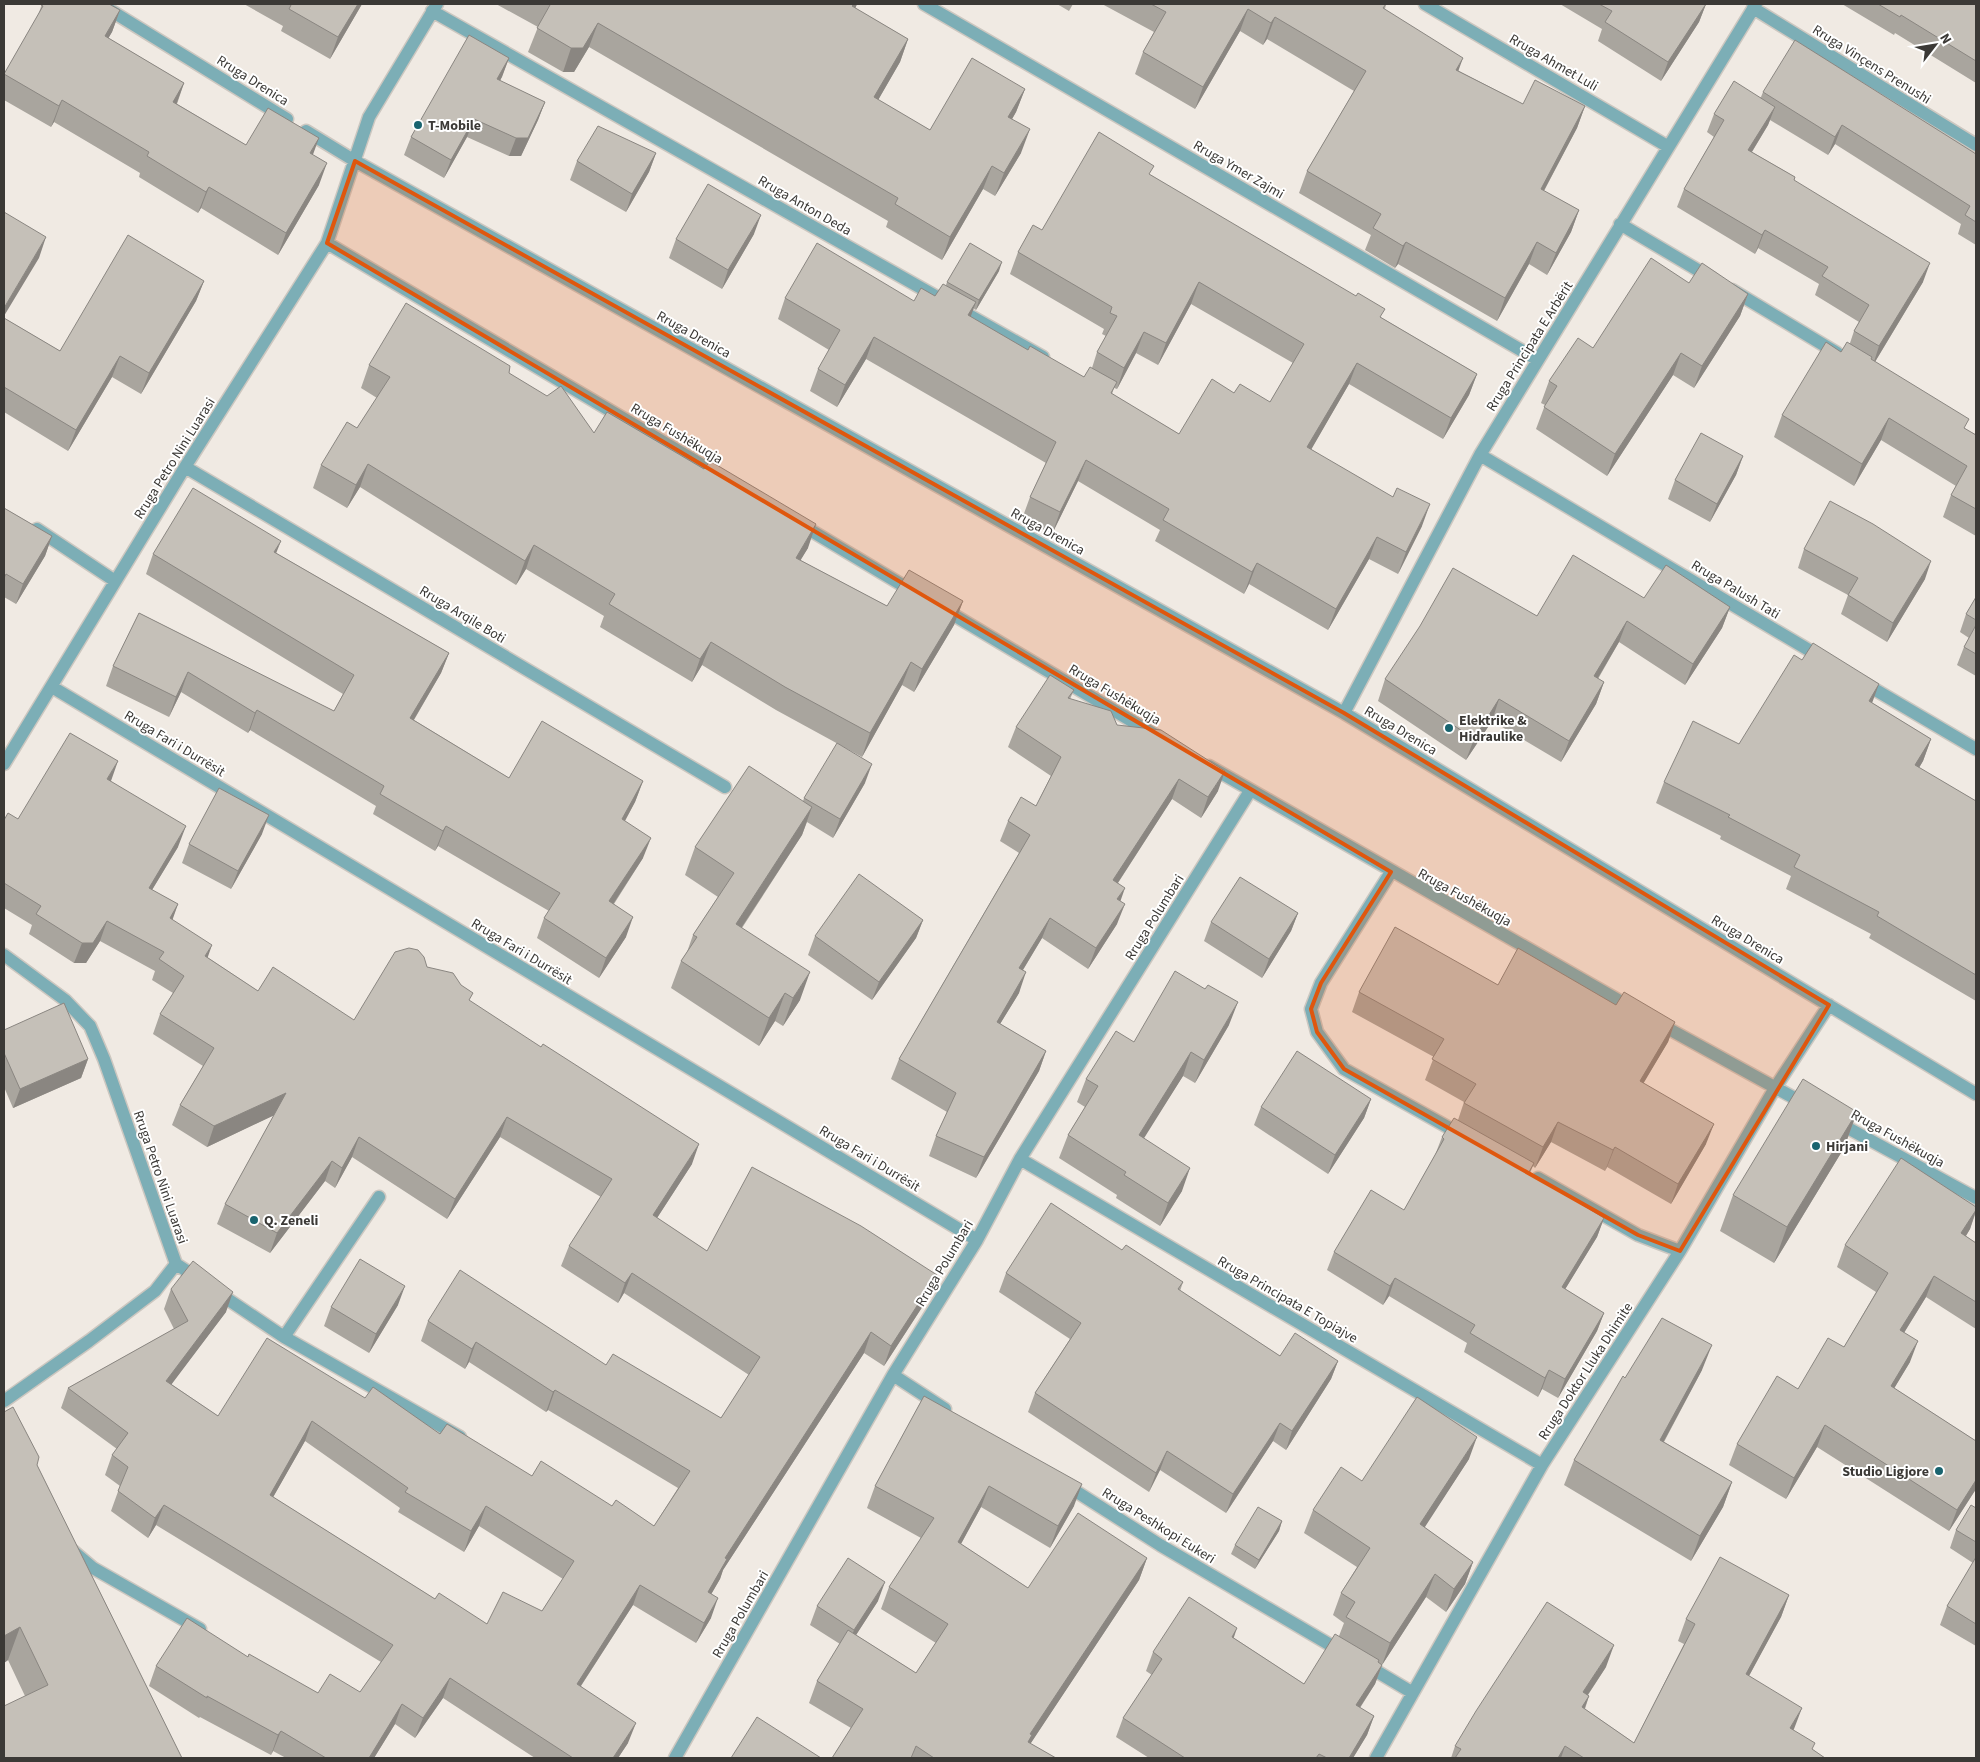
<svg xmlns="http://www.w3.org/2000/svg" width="1980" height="1762" font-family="'Source Sans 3',sans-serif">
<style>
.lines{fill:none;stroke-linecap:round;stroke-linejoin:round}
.minor-casing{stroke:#ccc7c0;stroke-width:15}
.minor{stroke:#7caeb6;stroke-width:12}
.wall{fill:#a9a59e;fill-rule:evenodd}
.shaded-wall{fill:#8a8681}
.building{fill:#c5c0b8;stroke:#8a8681;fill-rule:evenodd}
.marked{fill:#df570e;fill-opacity:0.2;stroke:#df570e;stroke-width:4;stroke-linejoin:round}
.poi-dot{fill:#19646f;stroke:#fff;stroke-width:2}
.labels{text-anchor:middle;stroke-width:4;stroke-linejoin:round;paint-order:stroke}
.street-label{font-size:14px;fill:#3b3936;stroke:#fff}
.poi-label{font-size:14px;font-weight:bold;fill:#3b3936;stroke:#fff;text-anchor:start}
</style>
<rect width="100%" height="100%" fill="#f0eae3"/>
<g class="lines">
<defs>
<path id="minor" d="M100 4 287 119
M924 4 1538 360
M1425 4 1667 146
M1753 8 1976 145
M432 11 1043 357
M306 131 355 161 1344 713 1976 1094
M1620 224 1713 279
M327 243 719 475
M1732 290 1837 353
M1480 455 1824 659
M185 467 725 787
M800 524 914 592
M37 529 115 581
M942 608 1157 736
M1862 682 1976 749
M52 687 977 1240
M1344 713 1480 455 1756 4
M4 764 185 467 327 243 369 117 437 4
M1209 766 1632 1008
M1391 872 1321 983 1311 1009 1317 1032 1344 1069 1462 1135
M4 955 65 1000 90 1026 104 1059 176 1264
M1658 1023 1807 1105
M1835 1121 1976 1198
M1020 1159 1542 1465
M1538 1178 1638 1235 1680 1251
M176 1264 199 1279
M217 1292 284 1337 460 1437
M284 1337 379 1197
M893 1375 945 1409
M4 1401 89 1341 155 1291 176 1264
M1066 1485 1160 1545 1344 1653
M73 1551 93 1568 200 1629
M1366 1665 1413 1693
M675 1758 893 1375 977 1240 1020 1159 1250 791
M1376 1758 1542 1465 1680 1251 1775 1088 1829 1005"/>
</defs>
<use href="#minor" class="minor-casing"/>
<use href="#minor" class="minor"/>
</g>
<path class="wall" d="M42 4 120 10 112 32 108 38 184 83 177 104 246 145 313 155 319 185 278 255 201 208 198 213 139 177 140 173 54 122 51 127 4 100V74L37 18Z
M244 4H362L330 59 281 31 283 26Z
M496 4H857L855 8 908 39 900 62 878 100 930 130 1025 89 1016 112 1012 119 1021 153 995 196 983 189 942 260 886 227 888 221 589 47 574 72H563L528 52 538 27Z
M1057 4H1073L1069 11Z
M1102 4H1386L1385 9 1459 71 1523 104 1585 106 1577 128 1544 191 1579 210 1571 232 1547 275 1529 264 1497 321 1398 264 1395 268 1365 250 1371 235 1299 193 1307 171 1354 91 1267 39 1263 45 1240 31 1195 109 1135 74 1143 52 1154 32Z
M1560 4H1706L1699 22 1661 81 1598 41 1602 29Z
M1842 4H1976V83L1895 33 1894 35Z
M509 58 500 81 545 102 538 120 521 156H509L467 137 444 178 404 155 411 137Z
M1763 92 1976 154V245L1958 234 1961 224 1835 144 1828 155 1770 120 1768 125 1752 152 1795 177 1794 181 1923 282 1875 362 1966 429 1976 435V536L1943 517 1951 495 1956 486 1881 440 1854 486 1774 437 1782 415 1850 343 1854 331 1859 322 1815 295 1819 284 1758 248 1755 254 1677 207 1684 189 1714 137 1707 132 1714 114 1761 97Z
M656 153 649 172 626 212 570 180 577 161Z
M1151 175 1382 318 1477 374 1469 395 1443 439 1349 384 1311 449 1422 526 1398 574 1369 559 1328 630 1249 584 1244 594 1155 541 1160 530 1078 481 1052 534 1022 519 1030 497 1046 463 866 359 837 407 810 391 818 369 829 350 778 319 785 298 914 301 935 296 946 285 947 282 999 271 976 310 973 308 970 317 1028 350 1084 377 1092 368 1097 352 1106 336 1102 334 1104 329 1010 274 1018 252 1042 230ZM1191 304 1293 363 1270 402 1179 434 1112 394 1114 388 1117 389 1136 353 1158 365Z
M754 234 722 289 669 258 676 239Z
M204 281 196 301 141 394 112 377 68 451 4 412V318L60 351Z
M1689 283 1748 294 1740 316 1694 388 1673 375 1607 476 1536 429 1545 405 1541 403 1549 381 1593 348Z
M369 365 509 373 594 433 808 548 800 560 887 606 963 601 954 625 914 692 902 685 862 757 776 710 702 665 692 682 600 627 604 616 526 569 516 585 360 487 347 508 313 488 321 465 357 428 377 398 361 388Z
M1743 456 1736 475 1710 522 1668 499 1675 480Z
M4 508 52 536 45 556 16 604 4 597Z
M1804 549 1925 579 1887 642 1841 614 1848 595 1798 568Z
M276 553 449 653 441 673 414 720 509 778 643 781 635 802 625 821 643 858 614 904 626 937 599 978 537 938 544 918 549 911 438 846 435 851 373 814 376 806 250 730 248 733 181 692 169 717 106 686 113 666 139 613 334 711 343 694 146 574 153 554Z
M1976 597V676L1957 665 1964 647 1969 638 1960 632 1966 614Z
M1644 598 1730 607 1722 628 1685 685 1619 642 1598 679 1604 682 1596 704 1561 762 1492 721 1466 760 1378 701 1385 679 1537 616Z
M1802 660 1931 739 1923 761 1919 768 1976 801V1001L1869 938 1871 934 1786 889 1791 876 1720 839 1721 836 1656 803 1664 782 1739 744Z
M1074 690 1070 699 1117 725 1218 791 1201 818 1172 799 1118 883 1120 901 1117 924 1088 969 1042 938 1023 970 1019 993 1000 1024 1046 1051 1039 1071 976 1178 929 1156 936 1136 947 1112 891 1079 899 1059 1019 853 1000 841 1008 821 1036 806 1051 776 1008 747 1016 727Z
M110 781 178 847 152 890 178 904 172 919 207 957 258 991 354 1020 427 967 470 1001 692 1164 657 1218 707 1251 937 1275 930 1295 884 1366 864 1353 723 1570 720 1579 711 1594V1618L696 1643 633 1605 581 1686 628 1743 618 1758H535L443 1698 415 1738 395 1724 374 1758H286L273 1751 271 1755 200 1717 199 1718 149 1686 156 1666 248 1657 318 1693 360 1692 381 1662 156 1525 148 1538 111 1511 120 1486 105 1475 112 1455 117 1449 61 1408 68 1388 174 1329 164 1309 171 1289 226 1312 171 1384 218 1416 365 1398 440 1434 532 1476 612 1506 654 1526 678 1488 548 1410 546 1412 469 1362 465 1369 421 1341 428 1321 606 1365 721 1418 749 1375 624 1293 618 1303 561 1266 569 1246 601 1197 500 1137 447 1219 352 1157 335 1188 325 1181 270 1253 217 1224 225 1204 274 1115 207 1147 172 1125 180 1105 203 1066 153 1034 160 1014 173 993 152 980 155 971 100 941 86 963H74L29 934 32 925 4 908V820L18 819ZM305 1441 400 1508 398 1512 464 1552 479 1526 563 1579 542 1611 487 1624 435 1599 273 1497Z
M865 783 833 838 807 822 802 835 742 928 800 1000 783 1026 775 1021 759 1046 671 988 681 961 687 952 693 935 718 897 685 875 695 847 803 801 804 798Z
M262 834 231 889 182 863 189 844Z
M1298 913 1291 931 1262 978 1204 941 1211 922Z
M923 920 916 938 872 1000 808 955 815 936Z
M1498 985 1616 1005 1675 1022 1668 1042 1643 1083 1706 1144 1671 1204 1607 1167 1605 1171 1551 1142 1535 1168 1533 1166 1530 1173 1604 1218 1597 1237 1565 1289 1604 1313 1597 1331 1558 1398 1542 1389 1538 1397 1464 1352 1467 1343 1389 1296 1383 1305 1327 1270 1334 1252 1404 1210 1435 1155 1442 1137 1458 1120 1464 1102 1425 1080 1434 1057 1352 1012 1359 992Z
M1229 1025 1195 1083 1183 1076 1143 1138 1182 1191 1160 1226 1116 1198 1117 1195 1059 1158 1068 1135 1085 1107 1077 1102 1086 1079 1134 1042Z
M4 1030 88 1059 81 1078 13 1108 4 1087Z
M1371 1099 1364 1118 1328 1174 1254 1125 1261 1107Z
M1857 1112 1844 1148 1774 1263 1720 1231 1733 1195Z
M1976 1207V1212L1970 1229 1966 1236 1976 1243V1329L1926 1297 1904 1333 1910 1362 1894 1388 1976 1441V1489L1949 1531 1817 1447 1786 1499 1729 1465 1737 1444 1844 1347 1876 1292 1837 1267 1845 1245Z
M1122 1250 1183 1282 1180 1291 1280 1356 1338 1361 1331 1379 1286 1450 1273 1441 1226 1513 1160 1470 1149 1492 1028 1412 1035 1393 1070 1339 999 1292 1006 1273Z
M398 1305 369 1353 324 1326 331 1307Z
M1702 1370 1664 1442 1732 1482 1723 1507 1691 1561 1564 1485 1574 1460 1625 1378Z
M924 1396 1074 1506 1050 1548 981 1507 961 1544 1028 1588 1147 1558 1139 1580 1030 1744 1056 1758H832L851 1728 809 1703 817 1681 840 1644 810 1625 817 1606 878 1601 856 1635 916 1673 936 1643 881 1609 889 1587 921 1538 867 1508 875 1486Z
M4 1412 37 1465 182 1758 25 1696 8 1660 4 1663Z
M1469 1459 1424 1527 1473 1562 1465 1584 1446 1612 1426 1597 1382 1665 1375 1684 1360 1708 1374 1716 1367 1735 1353 1758H1149L1116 1737 1123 1718 1152 1675 1146 1671 1153 1652 1234 1638 1304 1684 1339 1636 1344 1623 1333 1615 1341 1593 1357 1567 1304 1533 1313 1510 1362 1481Z
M1976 1508V1646L1940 1625 1947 1606 1973 1563 1950 1548 1956 1530Z
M1282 1521 1279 1531 1255 1569 1231 1554 1235 1545Z
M1789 1595 1781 1617 1749 1676 1793 1730 1813 1750 1825 1758H1451L1455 1746 1606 1667 1588 1695 1589 1696 1585 1709 1634 1743 1684 1644 1678 1641 1686 1619Z"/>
<path class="shaded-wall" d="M358 4H362L330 59 338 37Z
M854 4H857L853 14 852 6Z
M1706 4 1699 22 1661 81 1668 62Z
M1248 9 1240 31 1195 109 1203 87Z
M120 10 112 32 97 58 105 36Z
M1275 17 1267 39 1263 45 1271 23Z
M598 23 589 47 574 72H563L571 48Z
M908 39 900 62 866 121 874 97Z
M509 58 502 77 490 98 497 79Z
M1463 58 1455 80 1456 70Z
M184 83 176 105 173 102Z
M1025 89 1016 112 1000 140 1008 117Z
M62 100 54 122 51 127 59 106Z
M545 102 538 120 521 156H509L516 138Z
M1585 106 1577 128 1533 211 1541 189Z
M1775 107 1768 125 1742 168 1748 150Z
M474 119 467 137 444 178 451 160Z
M1842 125 1835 144 1828 155 1835 137Z
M1030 129 1021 153 995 196 1004 173Z
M319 138 311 160 310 153Z
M656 153 649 172 626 212 632 194Z
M327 163 319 185 278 255 286 233Z
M992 166 983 189 942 260 950 237Z
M209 187 201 208 198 213 206 192Z
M1579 210 1571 232 1547 275 1556 253Z
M761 215 754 234 722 289 728 270Z
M1765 230 1758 248 1755 254 1762 235Z
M46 237 39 258 4 316V308Z
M1406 242 1398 264 1395 268 1403 246Z
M1537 242 1529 264 1497 321 1505 298Z
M1002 262 999 271 976 310 979 300Z
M1930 263 1923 282 1873 365 1879 346Z
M204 281 196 301 141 394 149 373Z
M1199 282 1191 304 1158 365 1166 343Z
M1748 294 1740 316 1694 388 1702 366Z
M976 302 968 324V315Z
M1144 332 1136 353 1117 389 1124 368Z
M874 337 866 359 837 407 845 385Z
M1681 353 1673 375 1607 476 1615 454Z
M120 356 112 377 68 451 76 430Z
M1357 363 1349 384 1300 469 1307 447Z
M1477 374 1469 395 1443 439 1451 418Z
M1889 418 1881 440 1854 486 1862 464Z
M1743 456 1736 475 1710 522 1717 504Z
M1086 460 1078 481 1052 534 1060 512Z
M368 464 360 487 347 508 356 485Z
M1430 504 1422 526 1398 574 1406 552Z
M816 524 808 548 788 581 796 558Z
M52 536 45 556 16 604 23 584Z
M1377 537 1369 559 1328 630 1336 609Z
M281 541 273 561 274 552Z
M534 545 526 569 516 585 525 561Z
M1931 561 1925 579 1887 642 1893 623Z
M1257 563 1249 584 1244 594 1252 572Z
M963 601 954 625 914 692 922 669Z
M1730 607 1722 628 1685 685 1693 664Z
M1627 621 1619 642 1586 698 1594 676Z
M711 642 702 665 692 682 700 659Z
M449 653 441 673 403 738 410 718Z
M911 662 902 685 862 757 870 733Z
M188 672 181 692 169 717 176 697Z
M1604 682 1596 704 1561 762 1569 741Z
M1879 684 1871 706 1869 701Z
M1499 699 1492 721 1466 760 1474 739Z
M257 710 250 730 248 733 255 713Z
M1931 739 1923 761 1907 787 1915 765Z
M118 761 111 781 100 799 107 779Z
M872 764 865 783 833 838 840 819Z
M1225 771 1218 791 1201 818 1208 797Z
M1179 779 1172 799 1106 901 1113 880Z
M643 781 635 802 615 839 622 819Z
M812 807 802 835 726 951 736 924Z
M269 815 262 834 231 889 238 871Z
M186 826 178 847 141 908 149 888Z
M446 826 438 846 435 851 443 831Z
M651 838 643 858 602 921 609 901Z
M1125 888 1118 908 1117 899Z
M178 904 171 924 170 918Z
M1125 904 1117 924 1088 969 1096 948Z
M1298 913 1291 931 1262 978 1269 959Z
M633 917 626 937 599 978 606 958Z
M1050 918 1042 938 1012 988 1019 968Z
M923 920 916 938 872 1000 879 982Z
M107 921 100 941 86 963H74L82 943Z
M212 945 205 965V956Z
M810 972 800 1000 783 1026 793 998Z
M1026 972 1019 993 989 1042 997 1022Z
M785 993 775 1021 759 1046 769 1018Z
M1238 1002 1229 1025 1195 1083 1204 1060Z
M1675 1022 1668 1042 1633 1101 1640 1081Z
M1046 1051 1039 1071 976 1178 984 1157Z
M1191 1052 1183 1076 1131 1159 1139 1135Z
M88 1059 81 1078 13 1108 20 1089Z
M286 1093 279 1113 207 1147 214 1126Z
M1371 1099 1364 1118 1328 1174 1335 1155Z
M1857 1112 1844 1148 1774 1263 1787 1227Z
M507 1117 500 1137 447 1219 455 1199Z
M1558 1122 1551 1142 1535 1168 1543 1147Z
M1714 1124 1706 1144 1671 1204 1678 1184Z
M359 1137 352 1157 335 1188 342 1168Z
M699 1144 692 1164 646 1235 653 1215Z
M1615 1147 1607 1167 1605 1171 1613 1150Z
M332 1161 325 1181 270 1253 277 1233Z
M1190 1168 1182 1191 1160 1226 1168 1203Z
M1976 1210 1970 1229 1954 1255 1961 1233Z
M1604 1218 1597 1237 1555 1306 1562 1287Z
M632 1273 624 1293 618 1303 625 1283Z
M937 1275 930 1295 884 1366 891 1346Z
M1934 1276 1926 1297 1892 1352 1900 1330Z
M1395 1278 1389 1296 1383 1305 1390 1286Z
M405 1286 398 1305 369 1353 376 1334Z
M233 1292 226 1312 159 1401 166 1381Z
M1604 1313 1597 1331 1558 1398 1565 1379Z
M871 1332 864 1353 723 1570 720 1579 701 1612 708 1592 725 1558Z
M1918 1341 1910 1362 1883 1407 1891 1386Z
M476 1342 469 1362 465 1369 472 1349Z
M1712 1345 1702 1370 1651 1465 1660 1440Z
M1338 1361 1331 1379 1286 1450 1292 1431Z
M1549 1370 1542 1389 1538 1397 1545 1378Z
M555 1390 548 1410 546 1412 553 1392Z
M312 1421 305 1441 263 1515 270 1495Z
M1280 1423 1273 1441 1226 1513 1233 1494Z
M1825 1425 1817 1447 1786 1499 1794 1478Z
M1477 1437 1469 1459 1412 1547 1420 1524Z
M1167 1451 1160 1470 1149 1492 1156 1473Z
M1976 1480V1489L1949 1531 1957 1510Z
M1732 1482 1723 1507 1691 1561 1700 1536Z
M1082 1484 1074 1506 1050 1548 1058 1526Z
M989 1486 981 1507 950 1564 958 1542Z
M164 1505 156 1525 148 1538 155 1518Z
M486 1506 479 1526 464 1552 471 1531Z
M1282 1521 1279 1531 1255 1569 1259 1560Z
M1147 1558 1139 1580 1027 1749 1023 1758 1030 1734Z
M1473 1562 1465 1584 1446 1612 1454 1589Z
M1435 1574 1426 1597 1382 1665 1390 1643Z
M885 1582 878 1601 847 1649 854 1630Z
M640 1585 633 1605 569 1704 577 1684Z
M1789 1595 1781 1617 1738 1696 1746 1674Z
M718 1598 711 1618 696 1643 704 1623Z
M20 1627 8 1660 4 1663V1636Z
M1237 1628 1231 1646 1232 1637Z
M1614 1645 1606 1667 1575 1714 1583 1692Z
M1382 1665 1375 1684 1349 1724 1356 1705Z
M450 1678 443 1698 415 1738 423 1718Z
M1589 1696 1581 1718 1582 1707Z
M402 1704 395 1724 374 1758H369Z
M1802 1708 1794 1729 1782 1750 1790 1728Z
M1374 1716 1367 1735 1353 1758H1349Z
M636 1723 628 1743 618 1758H613Z
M281 1731 273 1751 271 1755 278 1735Z
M1565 1746 1561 1758H1558Z"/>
<path class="building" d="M42 4H109L120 10 105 36 184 83 173 102 246 145 268 108 319 138 310 153 327 163 286 233 209 187 206 192 147 156 149 152 62 100 59 106 4 74 43 6 41 5Z
M290 4H358L338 37 289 9 291 5Z
M547 4H854L852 6 908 39 874 97 930 130 972 58 1025 89 1008 117 1030 129 1004 173 992 166 950 237 895 204 898 198 598 23 583 48H571L537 28 550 5Z
M1151 4H1386L1383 8 1463 58 1456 70 1523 104 1535 80 1585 106 1541 189 1579 210 1556 253 1537 242 1505 298 1406 242 1403 246 1373 228 1381 214 1307 171 1366 71 1275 17 1271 23 1248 9 1203 87 1143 52 1166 12Z
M1599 4H1706L1668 62 1605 22 1612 11Z
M1878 4H1976V61L1901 15 1900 17Z
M469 35 509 58 497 79 545 102 528 138H516L474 119 451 160 411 137Z
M1795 40 1976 154V222L1965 215 1970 206 1842 125 1835 137 1763 92Z
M1734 81 1775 107 1748 150 1795 177 1794 180 1930 263 1879 346 1854 331 1869 305 1822 276 1828 267 1765 230 1762 235 1684 189 1724 120 1714 114Z
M598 126 656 153 632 194 577 161Z
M1099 132 1154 166 1149 174 1356 296 1358 293 1385 309 1380 317 1477 374 1451 418 1357 363 1307 447 1393 497 1397 488 1430 504 1406 552 1377 537 1336 609 1257 563 1252 572 1163 520 1169 509 1086 460 1060 512 1030 497 1056 442 874 337 845 385 818 369 840 330 785 298 817 243 914 301 921 288 935 296 943 284 976 302 968 315 1028 350 1030 346 1084 377 1090 367 1117 382 1111 393 1179 434 1212 379 1234 393 1240 384 1270 402 1304 344 1199 282 1166 343 1144 332 1124 368 1097 352 1117 316 1110 313 1112 307 1018 252 1033 225 1042 230Z
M708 184 761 215 728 270 676 239Z
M4 212 46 237 4 308Z
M128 235 204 281 149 373 120 356 76 430 4 387V318L60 351Z
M970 243 1002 262 979 300 947 282Z
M1651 258 1689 283 1702 263 1748 294 1702 366 1681 353 1615 454 1544 407 1557 386 1549 381 1578 338 1593 348Z
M406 303 510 366 509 373 547 396 561 386 594 433 607 412 704 469 710 461 816 524 796 558 887 606 909 570 963 601 922 669 911 662 870 733 785 687 711 642 700 659 609 604 615 594 534 545 525 561 368 464 356 485 321 465 347 422 357 428 390 377 369 365Z
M1826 342 1841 352 1847 342 1872 357 1871 359 1969 419 1964 428 1976 435V509L1951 495 1967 466 1889 418 1862 464 1782 415Z
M1701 433 1743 456 1717 504 1675 480Z
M193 488 281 541 274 552 449 653 410 718 509 778 542 721 643 781 622 819 651 838 609 901 633 917 606 958 544 918 560 893 446 826 443 831 380 794 384 786 257 710 255 713 188 672 176 697 113 666 139 613 334 711 354 675 153 554Z
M1830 501 1873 524 1931 561 1893 623 1848 595 1858 578 1804 549Z
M4 508 52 536 23 584 6 574 4 578Z
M1573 555 1644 598 1666 565 1730 607 1693 664 1627 621 1594 676 1604 682 1569 741 1499 699 1474 739 1385 679 1420 626 1453 568 1537 616Z
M1976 597V620L1966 614Z
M1976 625V654L1964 647Z
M1813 643 1879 684 1869 701 1931 739 1915 765 1976 801V975L1877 916 1879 912 1794 867 1800 855 1728 817 1730 815 1664 782 1693 721 1739 744 1794 655 1802 660Z
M1050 675 1074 690 1068 698 1111 711 1117 725 1161 730 1225 771 1208 797 1179 779 1113 880 1125 888 1117 899 1125 904 1096 948 1050 918 1019 968 1026 972 997 1022 1046 1051 984 1157 936 1136 956 1093 899 1059 1030 835 1008 821 1021 797 1036 806 1061 757 1016 727Z
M70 733 118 761 107 779 186 826 149 888 178 904 170 918 212 945 205 956 258 991 273 967 354 1020 395 952 409 948 418 950 424 957 427 967 453 973 461 985 473 993 469 1000 541 1047 543 1044 699 1144 653 1215 707 1251 752 1167 861 1226 937 1275 891 1346 871 1332 725 1558 727 1559 708 1592 718 1598 704 1623 640 1585 577 1684 636 1723 613 1758H573L450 1678 423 1718 402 1704 369 1758H326L281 1731 278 1735 207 1696V1698L156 1666 187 1618 248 1657 249 1654 318 1693 330 1674 360 1692 393 1645 164 1505 155 1518 118 1491 128 1467 112 1455 128 1433 68 1388 188 1321 171 1289 193 1261 233 1292 166 1381 218 1416 267 1338 365 1398 373 1387 440 1434 447 1424 532 1476 541 1461 612 1506 616 1500 654 1526 690 1471 555 1390 553 1392 476 1342 472 1349 428 1321 460 1270 606 1365 613 1354 721 1418 760 1357 632 1273 625 1283 569 1246 612 1179 507 1117 455 1199 359 1137 342 1168 332 1161 277 1233 225 1204 286 1093 214 1126 180 1105 214 1048 160 1014 184 976 159 959 164 952 107 921 93 943H82L36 914 41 906 4 883V820L8 813 18 819ZM312 1421 408 1488 405 1492 471 1531 486 1506 574 1561 542 1611 503 1592 487 1624 439 1593 435 1599 270 1495Z
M837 743 872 764 840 819 804 798Z
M749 766 812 807 736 924 810 972 793 998 785 993 769 1018 681 961 697 937 693 935 734 873 695 847Z
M219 788 269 815 238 871 189 844Z
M859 874 923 920 879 982 815 936Z
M1240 877 1298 913 1269 959 1211 922Z
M1395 927 1498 985 1518 948 1616 1005 1624 992 1675 1022 1640 1081 1714 1124 1678 1184 1615 1147 1613 1150 1558 1122 1543 1147 1464 1103 1476 1084 1432 1059 1444 1039 1359 992Z
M1175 971 1205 989 1208 985 1238 1002 1204 1060 1191 1052 1139 1135 1190 1168 1168 1203 1124 1175 1126 1172 1068 1135 1098 1086 1086 1079 1116 1031 1134 1042Z
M64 1003 88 1059 20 1089 4 1053V1030Z
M1297 1051 1371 1099 1335 1155 1261 1107Z
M1803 1079 1857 1112 1787 1227 1733 1195Z
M1454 1118 1534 1163 1529 1172 1604 1218 1562 1287 1604 1313 1565 1379 1549 1370 1545 1378 1470 1333 1475 1325 1395 1278 1390 1286 1334 1252 1371 1190 1404 1210 1444 1139 1442 1137Z
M1901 1158 1976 1207V1210L1961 1233 1976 1243V1302L1934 1276 1900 1330 1918 1341 1891 1386 1976 1441V1480L1957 1510 1825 1425 1794 1478 1737 1444 1777 1376 1798 1389 1828 1338 1844 1347 1888 1273 1845 1245Z
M1051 1203 1122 1250 1126 1245 1183 1282 1178 1289 1280 1356 1295 1333 1338 1361 1292 1431 1280 1423 1233 1494 1167 1451 1156 1473 1035 1393 1081 1323 1006 1273Z
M360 1259 405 1286 376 1334 331 1307Z
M1662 1318 1712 1345 1660 1440 1732 1482 1700 1536 1574 1460 1623 1376 1625 1378Z
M924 1396 1082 1484 1058 1526 989 1486 958 1542 1028 1588 1078 1513 1147 1558 1030 1734 1032 1735 1028 1742 1056 1758H934L916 1746 911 1758H832L863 1709 817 1681 848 1630 916 1673 948 1624 889 1587 934 1518 875 1486Z
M1417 1397 1477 1437 1420 1524 1473 1562 1454 1589 1435 1574 1390 1643 1346 1617 1355 1602 1341 1593 1370 1548 1313 1510 1341 1467 1362 1481Z
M13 1407 39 1457 37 1465 182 1758H4V1706L48 1685 20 1627 4 1636V1412Z
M1971 1505 1976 1508V1542L1956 1530Z
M1258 1507 1282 1521 1259 1560 1235 1545Z
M1720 1557 1789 1595 1746 1674 1802 1708 1790 1728 1815 1743 1812 1749 1825 1758H1584L1565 1746 1558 1758H1455L1461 1749 1455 1746 1476 1711 1547 1602 1614 1645 1583 1692 1589 1696 1582 1707 1634 1743 1695 1624 1686 1619Z
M1976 1557V1624L1947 1606Z
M848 1558 885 1582 854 1630 817 1606Z
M1189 1597 1237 1628 1232 1637 1304 1684 1335 1634 1379 1660 1378 1662 1382 1665 1356 1705 1374 1716 1349 1758H1327L1319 1754 1316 1758H1185L1123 1718 1162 1659 1153 1652Z
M757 1717 821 1758H731Z"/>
<path class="marked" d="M355 161 1344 713 1829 1005 1680 1251 1638 1235 1344 1069 1317 1032 1311 1009 1321 983 1391 872 327 243Z"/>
<g class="poi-dot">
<circle cx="418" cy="125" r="5"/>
<circle cx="1449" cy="728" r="5"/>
<circle cx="1816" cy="1146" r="5"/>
<circle cx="254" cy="1220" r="5"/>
<circle cx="1939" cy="1471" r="5"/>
</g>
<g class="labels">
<g class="street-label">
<text transform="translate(1554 62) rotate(30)" y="5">Rruga Ahmet Luli</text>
<text transform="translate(1872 64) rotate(32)" y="5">Rruga Vinçens Prenushi</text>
<text transform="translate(253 80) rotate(32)" y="5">Rruga Drenica</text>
<text transform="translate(1239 169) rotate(30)" y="5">Rruga Ymer Zajmi</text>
<text transform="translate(805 205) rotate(30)" y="5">Rruga Anton Deda</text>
<text transform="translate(694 334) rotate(29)" y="5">Rruga Drenica</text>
<text transform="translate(1529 346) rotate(-58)" y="5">Rruga Principata E Arbërit</text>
<text transform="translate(677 433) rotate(31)" y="5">Rruga Fushëkuqja</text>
<text transform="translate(174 458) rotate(-58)" y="5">Rruga Petro Nini Luarasi</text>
<text transform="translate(1048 531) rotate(29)" y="5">Rruga Drenica</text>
<text transform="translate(1736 589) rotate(31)" y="5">Rruga Palush Tati</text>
<text transform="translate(463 614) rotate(31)" y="5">Rruga Arqile Boti</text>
<text transform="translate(1115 694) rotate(31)" y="5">Rruga Fushëkuqja</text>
<text transform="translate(1401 730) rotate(31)" y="5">Rruga Drenica</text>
<text transform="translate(175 743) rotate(31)" y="5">Rruga Fari i Durrësit</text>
<text transform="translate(1465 897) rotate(29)" y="5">Rruga Fushëkuqja</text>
<text transform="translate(1154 917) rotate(-58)" y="5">Rruga Polumbari</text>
<text transform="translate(1748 939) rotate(31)" y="5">Rruga Drenica</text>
<text transform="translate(522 951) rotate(31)" y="5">Rruga Fari i Durrësit</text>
<text transform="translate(1898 1138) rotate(29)" y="5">Rruga Fushëkuqja</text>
<text transform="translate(870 1158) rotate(31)" y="5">Rruga Fari i Durrësit</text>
<text transform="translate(161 1177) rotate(71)" y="5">Rruga Petro Nini Luarasi</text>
<text transform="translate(944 1263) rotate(-59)" y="5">Rruga Polumbari</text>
<text transform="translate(1288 1299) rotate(30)" y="5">Rruga Principata E Topiajve</text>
<text transform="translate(1585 1371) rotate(-57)" y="5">Rruga Doktor Lluka Dhimite</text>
<text transform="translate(1159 1525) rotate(32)" y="5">Rruga Peshkopi Eukeri</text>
<text transform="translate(740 1614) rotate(-60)" y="5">Rruga Polumbari</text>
</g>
<g class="poi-label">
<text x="428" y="130">T-Mobile</text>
<text x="1459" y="725">Elektrike &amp;<tspan x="1459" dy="16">Hidraulike</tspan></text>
<text x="1826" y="1151">Hirjani</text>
<text x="264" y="1225">Q. Zeneli</text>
<text x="1929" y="1476" text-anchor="end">Studio Ligjore</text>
</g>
</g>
<rect width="1980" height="1762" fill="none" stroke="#3b3936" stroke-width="10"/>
<g transform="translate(1935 45) rotate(59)" stroke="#ffffff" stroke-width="4" paint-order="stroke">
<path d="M0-4L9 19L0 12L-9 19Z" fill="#3b3936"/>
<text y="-8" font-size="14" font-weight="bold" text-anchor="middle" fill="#3b3936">N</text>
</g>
</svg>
